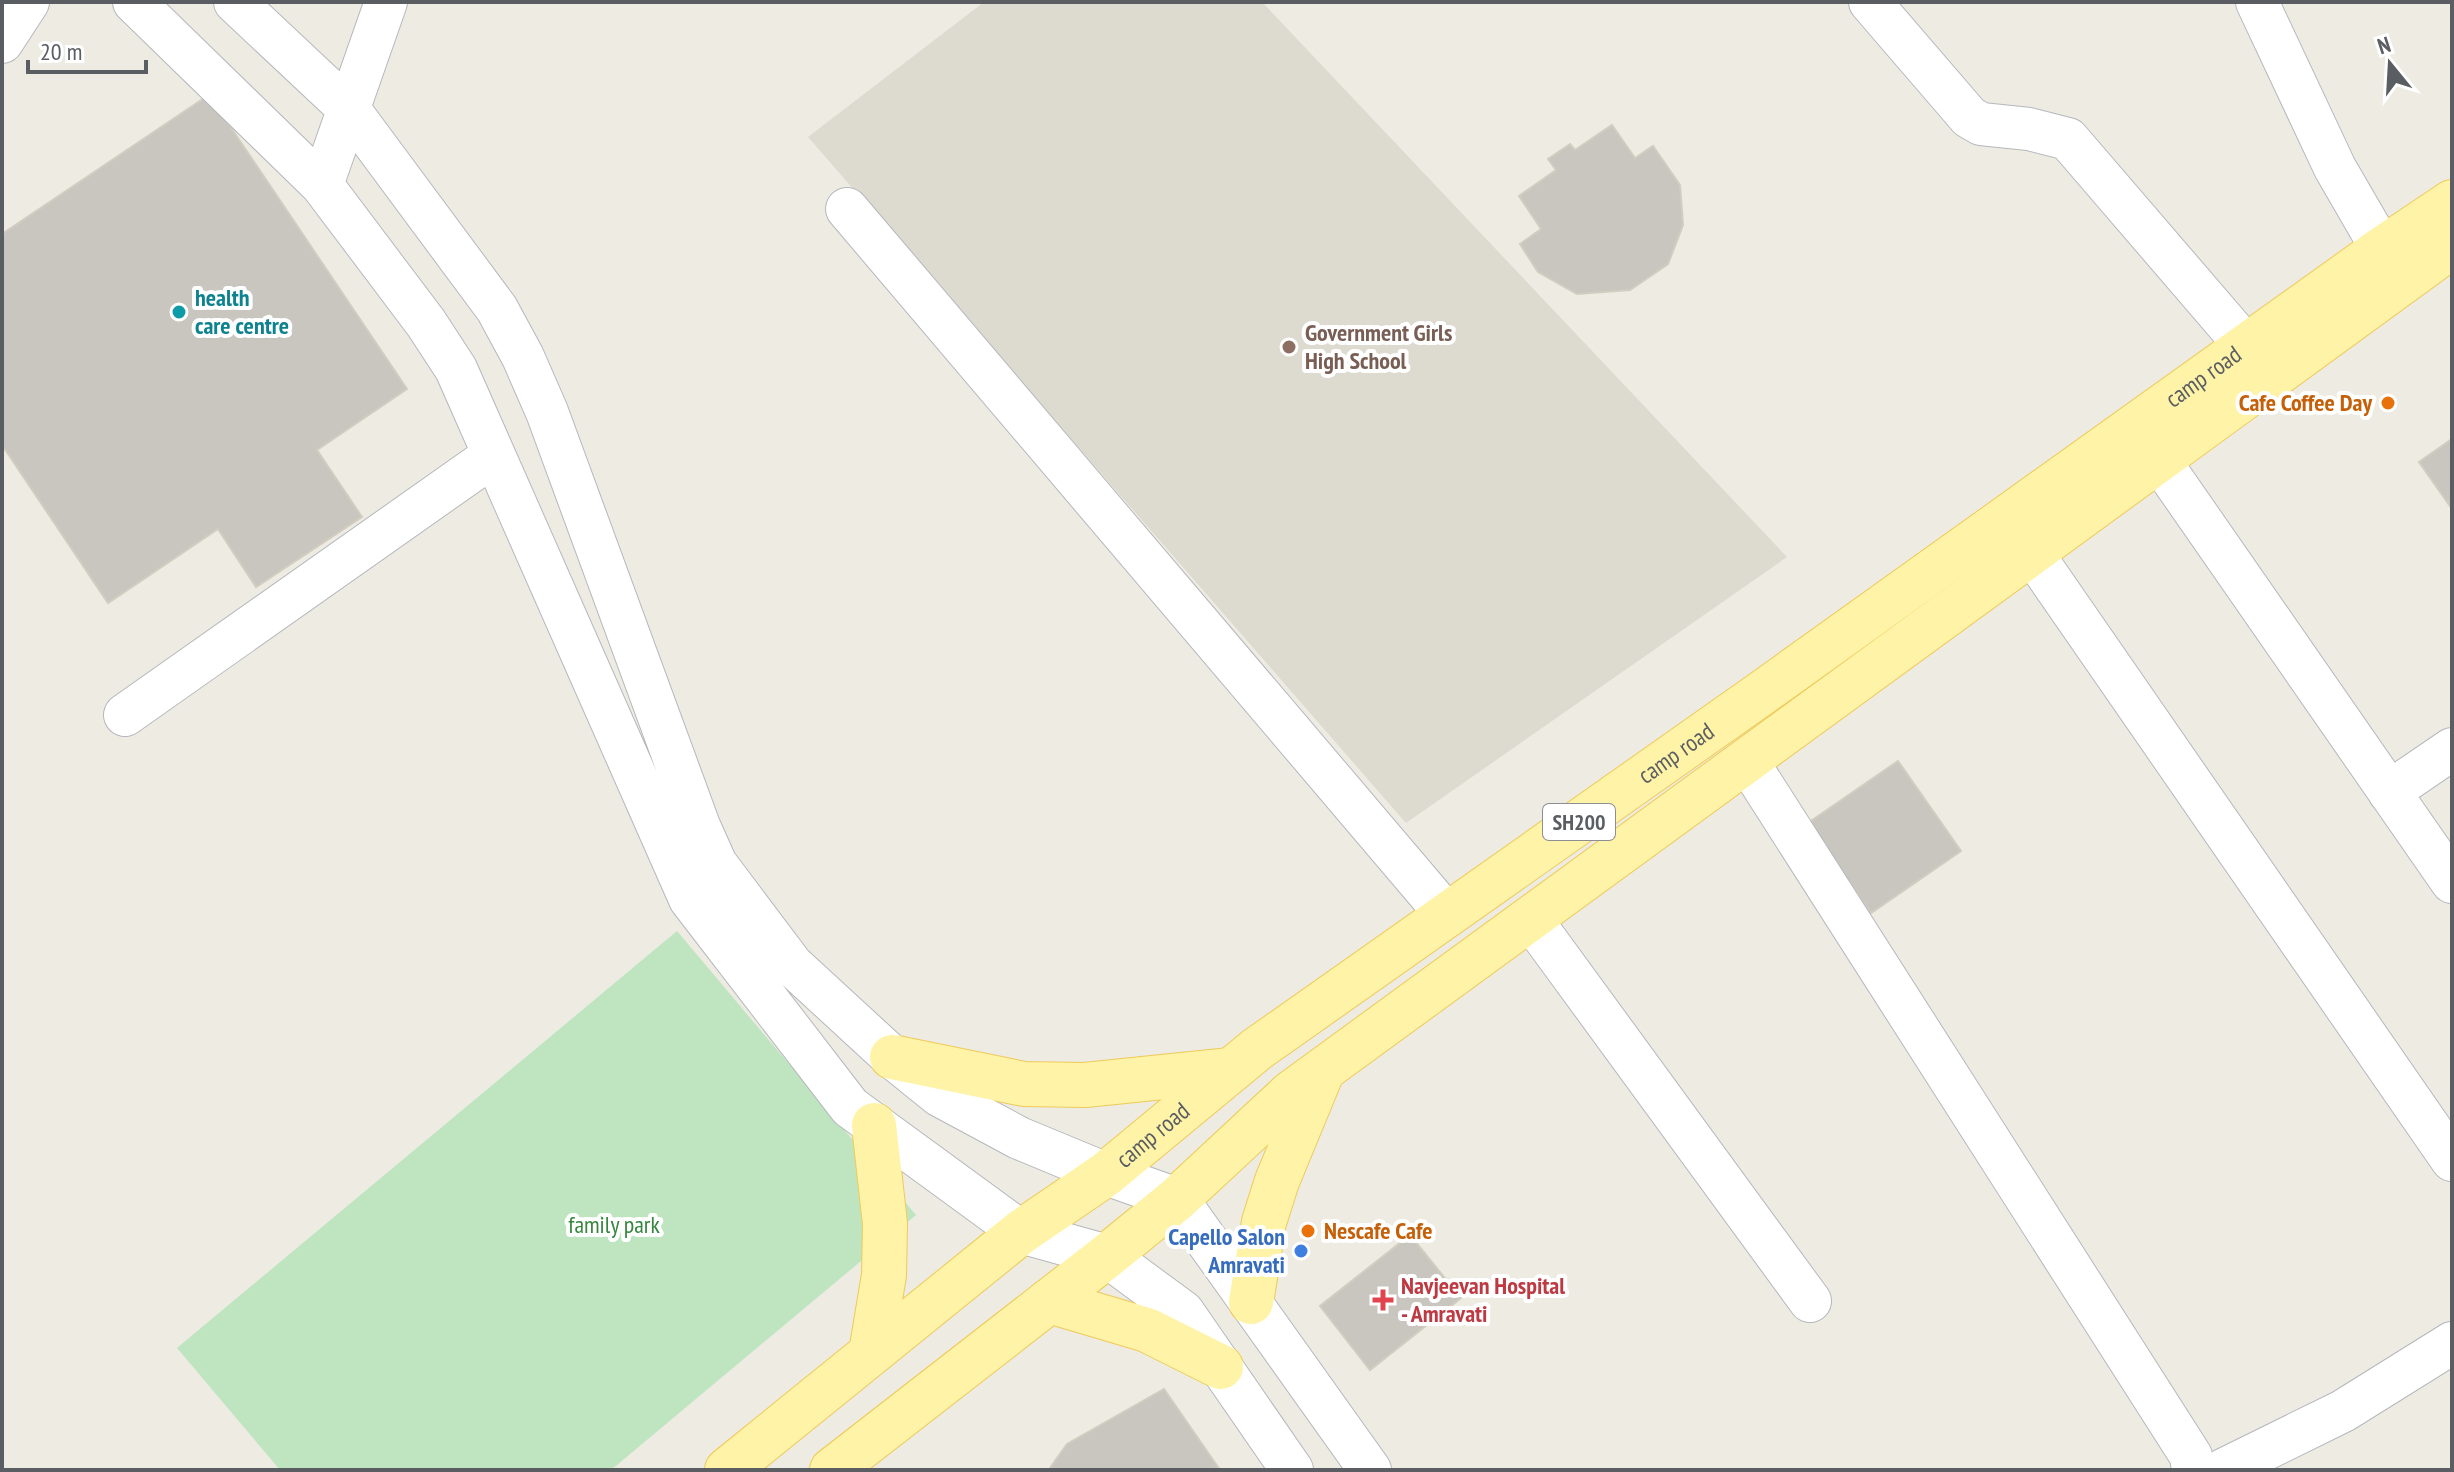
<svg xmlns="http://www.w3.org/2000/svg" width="2454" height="1472" font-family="'PT Sans Narrow',sans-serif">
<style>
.education{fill:#dddad0}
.green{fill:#bee5c0}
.building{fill:#c8c6bf;stroke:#d2cdc0;stroke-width:2}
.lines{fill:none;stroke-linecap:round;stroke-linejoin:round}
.minor-casing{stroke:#b5b8bc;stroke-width:44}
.major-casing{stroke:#efca59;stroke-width:46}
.minor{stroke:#fff;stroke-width:42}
.major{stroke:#fef3a6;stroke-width:44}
.culture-dot{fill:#0f9aa8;stroke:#fff;stroke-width:3}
.education-dot{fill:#8d6e63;stroke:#fff;stroke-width:3}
.food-dot{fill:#e8710a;stroke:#fff;stroke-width:3}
.shop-dot{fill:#3f7fe0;stroke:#fff;stroke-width:3}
.health-dot{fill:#e0444e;stroke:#fff;stroke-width:3}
.labels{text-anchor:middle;stroke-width:8;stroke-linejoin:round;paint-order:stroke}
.shield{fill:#fff;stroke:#8c8e92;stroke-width:2}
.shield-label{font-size:22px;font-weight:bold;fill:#5a5e63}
.culture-label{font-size:24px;font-weight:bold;fill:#0d838f;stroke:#fff;text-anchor:start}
.education-label{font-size:24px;font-weight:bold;fill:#785e54;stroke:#fff;text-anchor:start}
.street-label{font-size:24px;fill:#5a5e63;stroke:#fff}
.food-label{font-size:24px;font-weight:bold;fill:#c56008;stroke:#fff;text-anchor:end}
.park-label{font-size:24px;fill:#36863d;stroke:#fff}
.shop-label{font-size:24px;font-weight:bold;fill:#366cbe;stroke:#fff;text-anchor:end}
.health-label{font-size:24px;font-weight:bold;fill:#be3a42;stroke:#fff;text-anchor:start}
</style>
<rect width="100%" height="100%" fill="#edebe2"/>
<path class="education" d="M984 2H1262L1787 557 1406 823 808 137Z"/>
<path class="green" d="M677 931 916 1215 611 1470H280L177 1348Z"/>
<path class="building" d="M209 95 407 389 317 450 362 517 256 587 218 529 108 603 2 445V234Z
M1612 125 1635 158 1653 146 1680 185 1683 225 1668 264 1630 290 1577 294 1538 272 1520 244 1541 229 1519 196 1556 170 1548 159 1570 144 1575 150Z
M2452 439V509L2419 462Z
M1898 761 1961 851 1871 913 1808 823Z
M1410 1235 1461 1298 1370 1370 1320 1306Z
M1164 1389 1220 1470H1051L1050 1468 1067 1444Z"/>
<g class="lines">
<defs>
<path id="minor" d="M134 2 322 185 426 323 456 369 690 899 850 1107 1021 1232 1107 1256 1183 1312 1292 1470
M235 2 348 108 497 309 523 357 547 412 699 826 716 864 792 965 892 1057 939 1095 1019 1138 1106 1174 1177 1199 1370 1470
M1870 2 1969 117 1981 124 2029 129 2068 139 2246 346
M2257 2 2335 168 2382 249
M2 42 28 2
M322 185 386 2
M847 209 1447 915
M2159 460 2452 882
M2032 553 2452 1160
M125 715 494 455
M1747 761 2191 1456 2193 1470
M2389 792 2452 749
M1530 918 1810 1301
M2223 1470 2343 1411 2452 1343"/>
<g id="major">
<path d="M892 1057 1024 1084 1085 1085 1231 1070"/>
<path d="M1049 1301 1147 1330 1221 1367"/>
<path d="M1251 1302 1264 1222 1277 1181 1322 1072"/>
<path d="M871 1353 884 1275 885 1224 874 1125"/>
<path id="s1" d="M727 1470 1021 1232 1106 1174 1257 1049 1759 695 2382 249 2452 202"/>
<path d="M832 1470 1107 1256 1177 1199 1291 1093 2452 246"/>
</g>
</defs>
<use href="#minor" class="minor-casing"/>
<use href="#major" class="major-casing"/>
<use href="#minor" class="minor"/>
<use href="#major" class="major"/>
</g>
<circle class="culture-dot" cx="179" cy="312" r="8"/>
<circle class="education-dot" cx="1289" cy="347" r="8"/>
<g class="food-dot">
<circle cx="2388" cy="403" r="8"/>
<circle cx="1308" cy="1231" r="8"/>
</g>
<circle class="shop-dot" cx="1301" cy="1251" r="8"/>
<path class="health-dot" d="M1379 1288h8v8h8v8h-8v8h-8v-8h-8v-8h8z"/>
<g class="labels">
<rect class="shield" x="1543" y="804" width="72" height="36" rx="6"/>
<g class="shield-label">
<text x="1579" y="830">SH200</text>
</g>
<g class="culture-label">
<text x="195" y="306">health<tspan x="195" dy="28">care centre</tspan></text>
</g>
<g class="education-label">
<text x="1305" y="341">Government Girls<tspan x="1305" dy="28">High School</tspan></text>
</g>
<g class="street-label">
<text dy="8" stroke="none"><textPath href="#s1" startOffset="1838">camp road</textPath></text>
<text dy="8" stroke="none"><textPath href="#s1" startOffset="1190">camp road</textPath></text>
<text dy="8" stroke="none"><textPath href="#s1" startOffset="542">camp road</textPath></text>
</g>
<g class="food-label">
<text x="2372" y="411">Cafe Coffee Day</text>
<text x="1324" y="1239" text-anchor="start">Nescafe Cafe</text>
</g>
<g class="park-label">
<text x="614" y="1233">family park</text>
</g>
<g class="shop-label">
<text x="1285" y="1245">Capello Salon<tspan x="1285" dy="28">Amravati</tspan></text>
</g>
<g class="health-label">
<text x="1401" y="1294">Navjeevan Hospital<tspan x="1401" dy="28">- Amravati</tspan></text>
</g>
</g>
<rect width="2454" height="1472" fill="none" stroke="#5a5e63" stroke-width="8"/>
<g transform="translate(2390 64) rotate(342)" stroke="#ffffff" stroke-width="6" paint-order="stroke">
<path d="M0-6L14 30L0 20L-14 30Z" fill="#5a5e63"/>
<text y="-12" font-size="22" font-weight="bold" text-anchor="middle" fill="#5a5e63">N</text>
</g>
<path d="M28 60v12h118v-12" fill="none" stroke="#5a5e63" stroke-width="4"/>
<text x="40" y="60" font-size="24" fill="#5a5e63" stroke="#ffffff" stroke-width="6" paint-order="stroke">20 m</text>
</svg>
